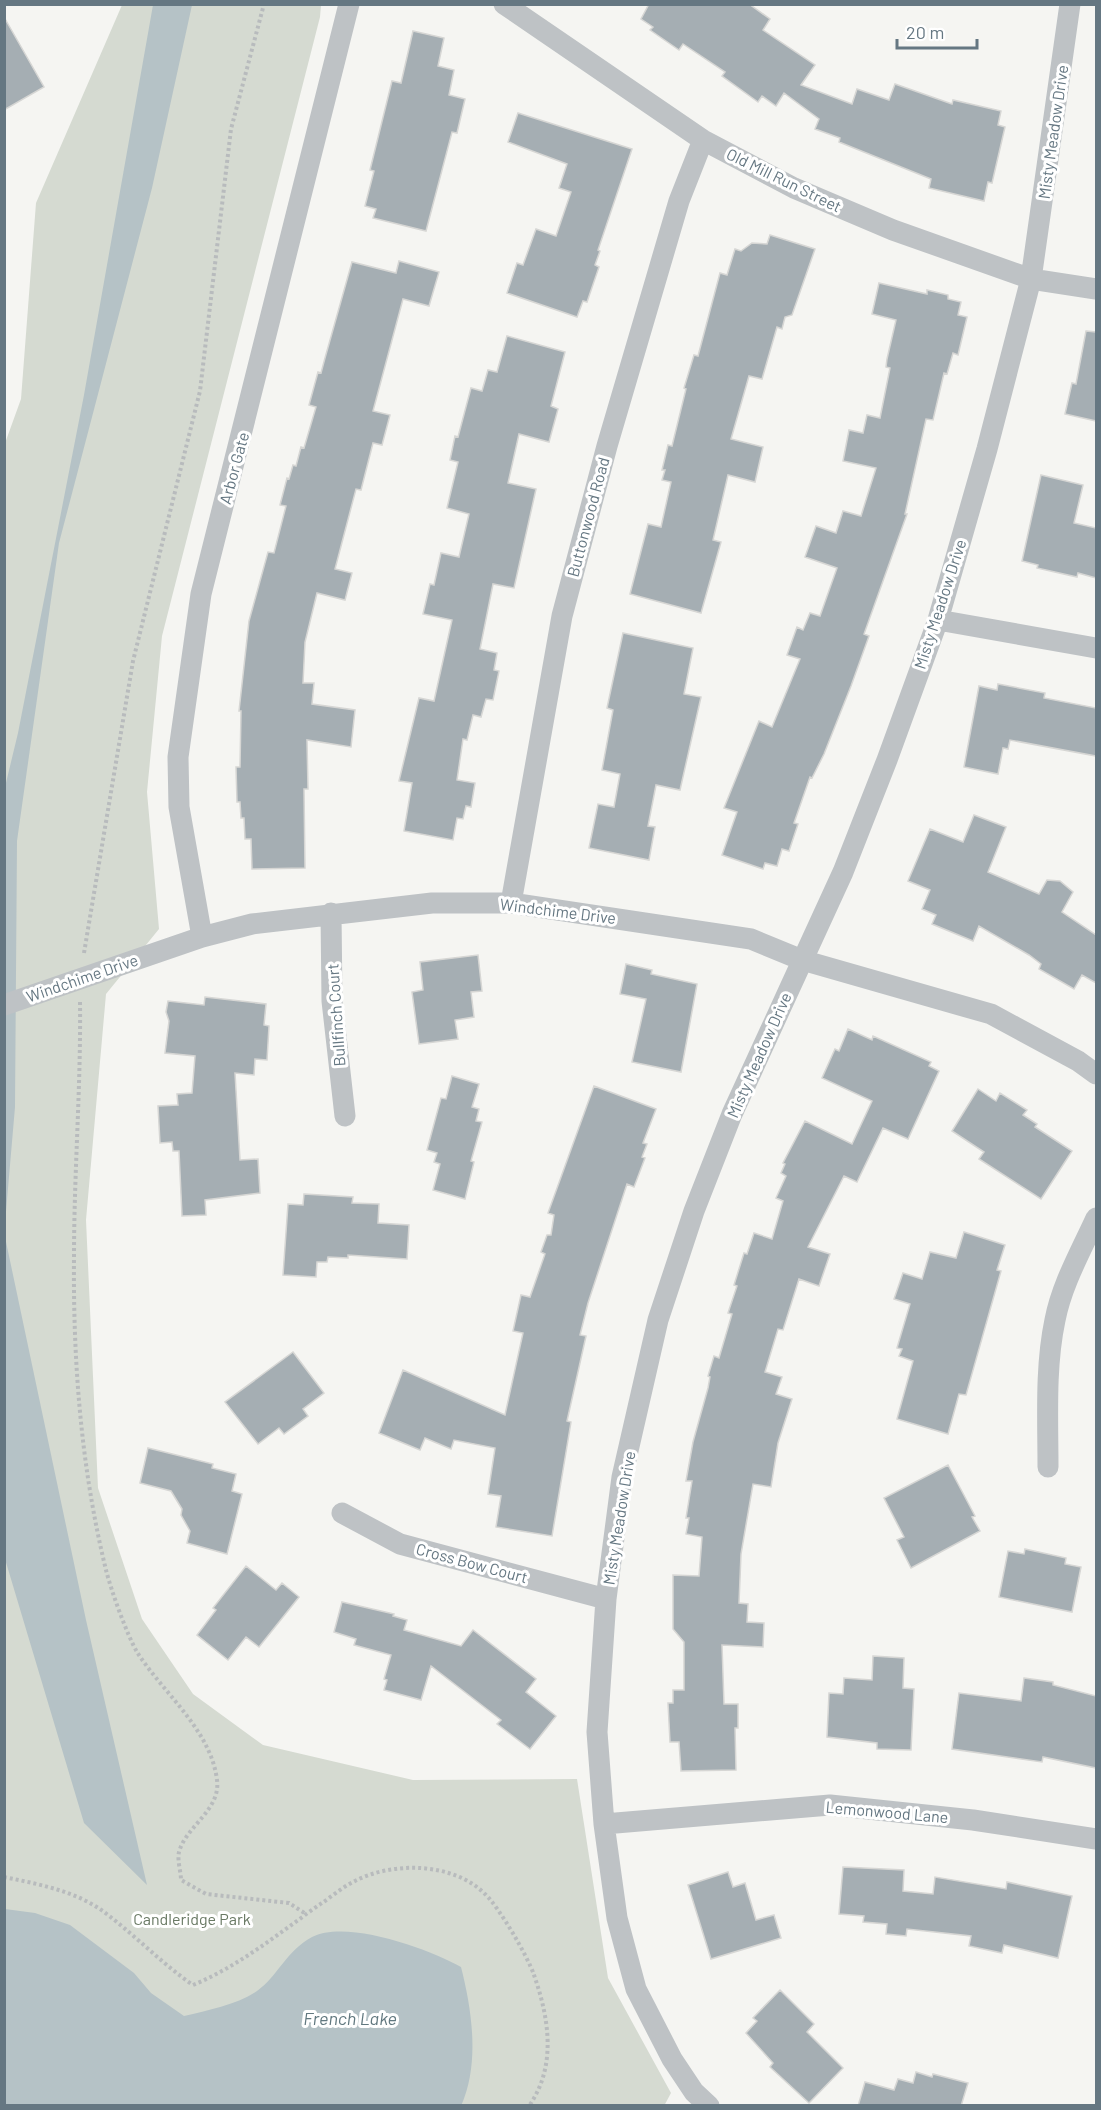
<svg xmlns="http://www.w3.org/2000/svg" width="1101" height="2110" font-family="Barlow,sans-serif">
<style>
.green{fill:#d5dad1}
.water{fill:#b5c2c6}
.building{fill:#a5aeb3;stroke:#d6d6d4;stroke-width:1.5}
.lines{fill:none;stroke-linecap:round;stroke-linejoin:round}
.path{stroke:#b8bbbd;stroke-width:4;stroke-dasharray:3 3;stroke-linecap:butt}
.minor{stroke:#bec2c5;stroke-width:21}
.labels{text-anchor:middle;stroke-width:6;stroke-linejoin:round;paint-order:stroke}
.street-label{font-size:16px;fill:#657782;stroke:#fff}
.park-label{font-size:16px;fill:#697964;stroke:#fff}
.water-label{font-size:18px;font-style:italic;fill:#61787f;stroke:#fff}
</style>
<rect width="100%" height="100%" fill="#f5f5f2"/>
<path class="green" d="M122 5H321L320 17 162 636 147 792 159 929 106 994 86 1220 98 1488 142 1619 193 1694 263 1745 413 1780 577 1779 608 1978 671 2093 664 2106H5L4 446 21 399 36 203Z"/>
<path class="water" d="M153 5H192L152 188 59 543 17 841 15 1107 5 1223V787L18 733 84 395Z
M5 1237 86 1620 147 1885 84 1823 5 1559Z
M5 1909 35 1913 70 1925 134 1973 151 1993 184 2016C208 2010 236 2005 257 1991 278 1976 286 1951 312 1937 347 1919 429 1949 461 1967 472 2010 480 2064 461 2106L5 2105Z"/>
<path class="building" d="M649 4H749L770 19 763 30 815 65 801 85 852 104 857 89 889 100 895 84 952 104 953 100 1001 111 998 125 1005 127 992 183 988 182 984 201 929 188 931 179 839 142 840 138 815 129 819 119 784 93 776 106 762 96 758 102 722 76 725 72 683 44 679 50 650 30 653 27 641 19Z
M4 17 44 87 4 110Z
M413 31 444 38 438 66 454 70 449 95 465 99 457 133 452 132 426 231 373 218 376 209 365 206 374 171 370 170 392 81 401 83Z
M518 113 632 149 598 250 600 251 595 265 599 267 587 302 583 301 577 317 507 293 517 263 523 265 536 229 556 236 571 192 559 188 567 164 508 142Z
M770 235 815 249 792 315 785 317 782 329 777 327 762 379 749 376 731 439 763 447 755 482 728 475 713 540 721 542 701 613 630 594 648 524 661 527 671 482 662 480 665 470H662L668 445 672 446 686 389 684 388 694 355 698 356 720 273 727 275 735 249 741 251 752 243 767 244Z
M399 261 439 272 429 306 403 299 373 411 390 415 382 445 373 443 361 490 356 489 335 569 352 573 345 600 317 593 305 642 303 683H314L312 704 355 710 351 747 307 740 308 789H304L305 868 252 869 251 839H245L244 818H241L240 802H237L236 767H240L241 711H239L249 621 268 552 274 553 286 506 280 505 287 478 289 479 293 465 296 466 301 447 304 448 316 407 309 405 318 372 321 373 325 358 352 262 396 273Z
M879 283 927 294V290L948 295V299L961 302 958 315 967 317 958 355 953 353 947 374 944 373 933 420 926 419 905 514H907L864 634 869 636 851 686 824 754 812 778 810 777 794 823 798 824 789 851 782 849 777 866 765 863 763 869 722 855 737 812 724 808 759 721 772 727 800 659 787 655 797 627 803 630 810 613 820 616 837 568 805 557 816 526 836 533 843 511 861 516 876 468 843 461 849 430 863 433 867 415 880 418 890 368 886 367 887 359 896 320 872 314Z
M1086 331 1096 332V421L1065 414 1072 383 1076 384Z
M507 336 565 352 551 406 558 409 549 442 519 434 508 483 536 489 514 588 493 584 480 649 497 653 494 670 499 671 493 700 486 699 481 717 473 715 467 740 463 739 457 780 475 783 471 807 466 806 463 819 457 818 453 840 404 831 412 783 399 781 419 698 434 701 452 620 423 614 430 584 434 585 441 553 459 557 469 514 447 508 458 462 450 460 455 436 458 437 471 388 482 391 488 370 497 372Z
M1041 475 1083 485 1074 523 1096 528V578L1078 573 1077 577 1037 568 1038 565 1022 561Z
M623 633 693 648 684 694 701 697 680 790 656 785 648 826 655 827 649 860 589 848 598 804 614 807 620 774 602 770 613 710 607 708Z
M998 684 1045 693 1044 698 1096 708V756L1010 740 1008 749 1003 748 998 774 964 767 979 686 997 690Z
M974 815 1006 827 988 872 1039 894 1047 880 1060 881 1073 892 1062 912 1096 935V983L1082 975 1074 989 1039 969 1041 964 1029 955 979 926 973 941 932 924 936 915 922 909 930 890 908 881 930 829 963 842Z
M478 955 482 991 471 992 474 1017 455 1020 458 1039 419 1044 412 992 423 990 420 962Z
M626 964 652 970 651 974 697 984 681 1072 632 1062 646 999 620 994Z
M205 997 266 1004 264 1025 269 1026 267 1060 255 1059 254 1075 235 1073 240 1160 258 1159 260 1193 205 1200 206 1215 182 1216 179 1151H173L172 1142 160 1143 158 1106 178 1105 177 1094 192 1093 195 1056 165 1053 169 1021 166 1012 168 1001 204 1005Z
M848 1029 872 1040 873 1036 931 1062 929 1066 939 1071 908 1139 883 1128 857 1182 844 1176 808 1247 830 1254 819 1286 799 1279 783 1330 778 1329 765 1372 782 1377 776 1394 792 1399 778 1443 771 1487 753 1484 741 1554 739 1603 748 1604 747 1622 764 1623 763 1647 722 1645 724 1704H738V1728H735L736 1770 681 1771 679 1742H670L668 1703H673V1690H684V1642L673 1629V1575L699 1576 702 1537 686 1534 689 1518H686L692 1481H686L693 1442 708 1388 710 1377 708 1376 714 1356 719 1358 732 1314 728 1313 737 1286 734 1285 744 1253 747 1254 754 1233 772 1239 783 1201 776 1198 786 1176 781 1173 785 1164 783 1163 805 1121 852 1144 872 1101 822 1078 835 1049 839 1051Z
M452 1076 479 1084 472 1107 479 1109 476 1121 482 1122 471 1161 474 1162 465 1199 433 1190 440 1164 434 1162 437 1153 427 1150 441 1098 446 1099Z
M594 1086 656 1109 643 1143 647 1144 642 1157 645 1158 634 1187 627 1184 588 1303 580 1335 586 1336 567 1421 571 1422 552 1536 496 1527 501 1496 488 1494 495 1448 454 1440 451 1449 425 1438 420 1450 379 1433 403 1370 505 1415 523 1333 513 1331 521 1295 530 1297 545 1254 541 1252 547 1235H551L554 1215 548 1213Z
M978 1089 996 1101 1000 1093 1027 1110 1023 1115 1037 1124 1035 1127 1072 1151 1041 1199 979 1159 984 1152 952 1131Z
M304 1194 353 1197 352 1203 379 1204 378 1223 409 1225 407 1259 348 1255V1258L328 1257 327 1262H317L316 1277 283 1275 288 1204 303 1205Z
M964 1232 1005 1245 997 1270 1001 1271 966 1395 959 1394 948 1434 897 1419 913 1361 899 1356 902 1349 897 1348 910 1304 894 1299 903 1273 922 1279 930 1252 956 1258Z
M293 1352 324 1393 303 1409 308 1416 284 1434 279 1428 258 1444 225 1402Z
M148 1448 213 1464 212 1468 236 1474 232 1491 242 1494 227 1554 187 1543 190 1531 181 1515 182 1509 171 1491 140 1483Z
M948 1465 975 1516 972 1517 980 1531 911 1568 897 1540 904 1537 884 1498Z
M1025 1549 1066 1558 1065 1564 1081 1567 1072 1612 999 1597 1008 1551 1024 1554Z
M246 1566 276 1590 282 1583 299 1597 259 1647 246 1637 228 1660 197 1635 216 1610 213 1608Z
M342 1602 394 1614 393 1616 407 1620 404 1630 461 1646 473 1630 536 1679 526 1692 556 1716 530 1749 497 1724 501 1720 431 1666 421 1700 384 1690 387 1680 384 1679 391 1655 354 1645 356 1639 334 1632Z
M873 1656 904 1658 903 1688 914 1689 911 1750 877 1749V1743L827 1737 829 1693 843 1694 844 1678 872 1680Z
M1024 1678 1053 1682V1685L1096 1696V1768L1043 1757 1042 1762 952 1749 959 1693 1021 1701Z
M843 1867 904 1870 903 1891 933 1894 935 1877 1006 1889 1007 1882 1072 1896 1058 1958 1004 1945 1002 1953 969 1946 971 1936 907 1929 906 1936 886 1934 887 1924 863 1922 864 1916 839 1914Z
M728 1872 733 1887 745 1883 756 1920 774 1915 781 1938 711 1959 688 1885Z
M780 1990 814 2024 807 2032 843 2068 809 2103 770 2067 773 2063 746 2033 757 2021 753 2018Z
M916 2072 932 2077 933 2074 968 2083 961 2106H858L865 2082 894 2090 898 2079 913 2083Z"/>
<g class="lines">
<path class="path" d="M84 953 133 661 200 391 231 129 264 4
M80 1002C81 1087 74 1172 74 1257 73 1362 81 1468 106 1570 111 1590 127 1635 137 1652 163 1693 211 1730 217 1780 221 1810 186 1826 179 1852 177 1860 181 1872 181 1880L206 1894 289 1903 306 1914
M4 1877C38 1884 76 1891 104 1912 135 1935 161 1963 193 1985 239 1966 278 1934 319 1905 330 1898 341 1888 353 1882 392 1861 453 1862 485 1894 499 1907 528 1957 534 1975 549 2018 557 2066 529 2106"/>
<path class="minor" d="M504 4 703 140 794 188 893 230 1031 279 1096 289
M938 620 1096 648
M511 903 562 616 607 446 679 201 703 140
M331 913 332 1001 345 1116
M202 937 179 807 178 757 201 594 349 4
M4 1005 202 937 252 924 432 903H511L751 939 802 960 991 1014 1078 1061 1096 1074
M1048 1467C1048 1419 1045 1367 1055 1320 1062 1284 1081 1251 1096 1218
M342 1513 400 1544 606 1599
M604 1824 830 1805 973 1820 1096 1839
M709 2106 694 2092 672 2059 636 1989 617 1918 604 1824 597 1732 606 1599 622 1477 658 1320 694 1211 732 1114 843 872 887 760 938 620 987 449 1031 279 1070 4"/>
</g>
<g class="labels">
<g class="street-label">
<text transform="translate(1053 132) rotate(-82)" y="6">Misty Meadow Drive</text>
<text transform="translate(784 180) rotate(26)" y="6">Old Mill Run Street</text>
<text transform="translate(234 468) rotate(-75)" y="6">Arbor Gate</text>
<text transform="translate(588 517) rotate(-75)" y="6">Buttonwood Road</text>
<text transform="translate(940 604) rotate(-72)" y="6">Misty Meadow Drive</text>
<text transform="translate(558 911) rotate(7)" y="6">Windchime Drive</text>
<text transform="translate(82 978) rotate(-19)" y="6">Windchime Drive</text>
<text transform="translate(336 1015) rotate(-94)" y="6">Bullfinch Court</text>
<text transform="translate(759 1055) rotate(-66)" y="6">Misty Meadow Drive</text>
<text transform="translate(619 1518) rotate(-81)" y="6">Misty Meadow Drive</text>
<text transform="translate(472 1563) rotate(15)" y="6">Cross Bow Court</text>
<text transform="translate(887 1812) rotate(5)" y="6">Lemonwood Lane</text>
</g>
<g class="park-label">
<text x="192" y="1925">Candleridge Park</text>
</g>
<g class="water-label">
<text x="350" y="2025">French Lake</text>
</g>
</g>
<rect width="1101" height="2110" fill="none" stroke="#657782" stroke-width="12"/>
<path d="M897 39v9h80v-9" fill="none" stroke="#657782" stroke-width="3"/>
<text x="906" y="39" font-size="18" fill="#657782" stroke="#ffffff" stroke-width="4.5" paint-order="stroke">20 m</text>
</svg>
